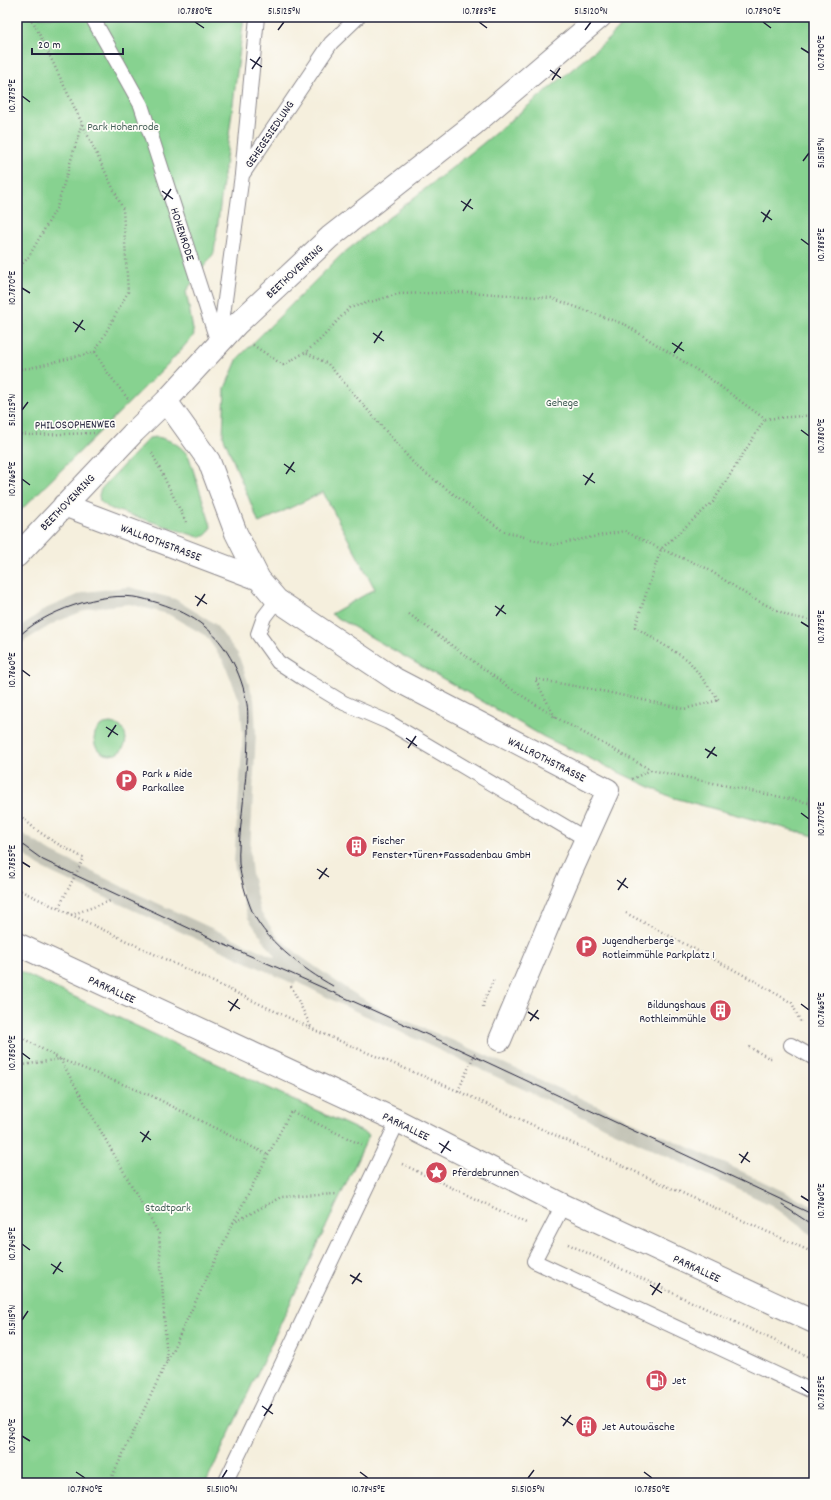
<svg xmlns="http://www.w3.org/2000/svg" width="831" height="1500" font-family="Dekko,sans-serif">
<style>
.industrial{fill:#c5c5b8}
.green{fill:#87d290;stroke:#547a66}
.lines{fill:none;stroke-linecap:round;stroke-linejoin:round}
.service-casing{stroke:#8c888c;stroke-width:16}
.minor-casing{stroke:#8c888c;stroke-width:24}
.primary-casing{stroke:#8c888c;stroke-width:24}
.path{stroke:#8c888c;stroke-width:2.5;stroke-dasharray:1 3;stroke-linecap:butt}
.service{stroke:#fff;stroke-width:14}
.minor{stroke:#fff;stroke-width:22}
.primary{stroke:#fff;stroke-width:22}
.tram{stroke:#22223b;stroke-width:1}
.ticks{fill:none;stroke:#22223b;stroke-width:1.5}
.labels{text-anchor:middle;stroke-width:3.5;stroke-linejoin:round;paint-order:stroke}
.park-label{font-size:12px;fill:#456059;stroke:#fdfcf7}
.street-label{font-size:12px;fill:#22223b;stroke:#fdfcf7}
.poi-label{font-size:12px;fill:#22223b;stroke:#fdfcf7;text-anchor:start}
.neatline{fill:none;stroke:#22223b;stroke-width:1.5}
.ticks-label{font-size:10px;text-anchor:middle;fill:#22223b}
</style>
<rect width="100%" height="100%" fill="#fdfcf7"/>
<filter id="ink" filterUnits="userSpaceOnUse"><feTurbulence type="fractalNoise" baseFrequency=".025" numOctaves="2"/><feDisplacementMap in="SourceGraphic" scale="8" xChannelSelector="R" yChannelSelector="G"/><feConvolveMatrix kernelMatrix="1 2 1 2 8 2 1 2 1" color-interpolation-filters="sRGB"/></filter>
<filter id="wash" filterUnits="userSpaceOnUse"><feTurbulence type="fractalNoise" baseFrequency=".012" numOctaves="4" result="noise"/><feDisplacementMap in="SourceGraphic" scale="16" xChannelSelector="R" yChannelSelector="G"/><feGaussianBlur stdDeviation="0.9" result="paint"/><feColorMatrix in="noise" values="0 0 0 0 0 0 0 0 0 0 0 0 0 0 0 0 0 1.4 0 .05"/><feComposite in="paint" operator="in"/></filter>
<g filter="url(#wash)">
<rect width="100%" height="100%" fill="#f5efdd"/>
<path class="industrial" d="M129 587 175 599 215 624 238 654 254 699 256 732 250 854 252 874 260 911 276 935 300 956 347 989 383 1011 461 1044 739 1170 814 1206V1237L773 1206 731 1186 338 1003 296 981 294 984 52 873 39 866 17 850V828L20 832 52 852 131 891 276 958 248 918 239 886 234 863 243 734 240 702 224 662 206 636 168 614 130 604 91 608 56 622 24 641 17 650V629L45 609 85 592Z"/>
<path class="green" d="M17 17H244L214 253 186 291 194 335 171 361 17 514Z
M631 17H814V836L671 797 544 737 331 614 375 589 323 492 259 523 223 436 225 388 238 358 341 255 481 145 605 42Z
M157 437C171 440 181 445 189 457L211 526C210 533 205 537 199 537L109 508 100 501 99 495 101 489 149 438Z
M94 739a16 16 0 1 1 32 0a16 16 0 1 1-32 0Z
M17 970 369 1135 206 1483H17Z"/>
</g>
<g filter="url(#ink)">
<g class="lines">
<defs>
<path id="service" d="M92 17 141 105 217 340
M242 174 257 17
M219 344 242 175 331 43 358 17
M277 600 264 617 258 634 278 662 301 677 344 703 388 722 586 839
M791 1045 814 1058
M563 1205 534 1261 814 1392
M225 1483 398 1121"/>
<path id="minor" d="M166 401 209 461 236 533 259 579 277 600 395 679 608 790 566 883 500 1040
M64 505 259 579
M17 556 134 432 166 401 236 325 330 237 473 125 600 17"/>
<path id="primary" d="M17 944 398 1121 563 1205 814 1322"/>
</defs>
<use href="#service" class="service-casing"/>
<use href="#minor" class="minor-casing"/>
<use href="#primary" class="primary-casing"/>
<path class="path" d="M17 269 28 258 57 207 82 123
M253 345 283 365 306 352 321 339 349 308 398 294 467 292 551 298 626 325 706 376 765 419 814 415
M95 352 107 372 128 399
M307 353 328 364 416 466 503 531 552 545 624 531 661 549 706 568 752 598 789 616 814 621
M17 369 30 368 95 352 128 292 123 209 34 23 27 17
M17 434 31 435 95 433
M152 453 186 522
M409 614 507 686 555 717 651 770 814 804
M555 717 535 679 602 691 684 709 719 700 688 660 635 627 661 549 713 502 765 419
M632 779 651 770
M17 812C36 833 59 845 84 858L58 909
M17 889 321 1033 458 1091 814 1253
M626 913 753 980 792 1003 800 1021 799 1023
M71 915 110 901
M291 986 312 1029
M483 1007 484 1001 494 979
M17 1035 60 1059 152 1096 268 1155
M749 1047 769 1058H772
M17 1066 60 1059 159 1234 167 1362
M458 1091 476 1051
M402 1164 528 1224
M233 1223 281 1197 337 1194
M568 1244 814 1359
M109 1483 233 1223 291 1111 362 1145"/>
<use href="#service" class="service"/>
<use href="#minor" class="minor"/>
<use href="#primary" class="primary"/>
<path class="tram" d="M17 638C42 612 103 590 140 598 175 606 207 620 227 652 236 666 243 683 246 700 249 710 247 721 248 731 248 762 244 793 241 824 240 836 238 851 239 864 241 878 245 893 250 906 261 938 304 970 333 986
M17 841 43 860 225 945 290 973 448 1044 814 1215
M782 1205 814 1226"/>
</g>
</g>
<path class="ticks" d="M195 22 204 28M479 22 487 28M763 22 771 28M278 30 284 22M585 30 591 22M801 48 809 53M250 59 262 67M252 69 260 57M550 70 561 78M552 80 560 68M22 96 30 102M803 161 809 153M162 191 173 199M164 200 171 189M461 201 473 209M463 211 471 199M761 212 772 220M763 222 770 210M801 239 809 245M22 288 30 293M73 322 85 330M75 332 83 320M373 333 384 341M374 343 382 331M672 343 684 351M674 353 682 342M22 410 28 402M801 430 809 436M284 464 295 472M286 474 294 462M583 475 595 483M22 479 30 485M585 485 593 473M195 596 207 604M197 606 205 594M495 606 506 614M496 616 504 605M801 622 809 627M22 670 30 676M106 727 118 735M108 737 116 725M406 738 417 746M408 748 416 736M705 749 717 756M707 758 715 747M801 813 809 819M22 862 30 867M317 869 329 877M319 879 327 868M617 880 628 888M618 890 626 878M228 1001 240 1009M801 1004 809 1010M230 1011 238 999M528 1012 539 1019M530 1021 538 1010M22 1053 30 1059M140 1132 151 1140M142 1142 149 1131M439 1143 451 1151M441 1153 449 1141M739 1154 750 1162M741 1163 748 1152M801 1196 809 1201M22 1244 30 1250M51 1264 63 1272M53 1274 61 1262M350 1275 362 1282M352 1284 360 1273M650 1285 662 1293M652 1295 660 1283M22 1320 28 1311M801 1387 809 1393M262 1406 273 1414M264 1416 272 1404M561 1417 573 1425M563 1426 571 1415M22 1436 30 1441M76 1472 85 1478M360 1472 368 1478M644 1472 652 1478M222 1478 227 1470M528 1478 534 1470"/>
<defs>
<symbol id="parking-disc" viewBox="-11 -11 22 22"><circle r="9.5" fill="#d1495b" stroke="#fdfcf7"/><path d="M-3.5-5.5H1a3.5 3.5 0 0 1 0 7H-1V5.5H-3.5ZM-1-3.4V-.6H.8a1.4 1.4 0 0 0 0-2.8Z" fill="#fff"/></symbol>
<symbol id="building-disc" viewBox="-11 -11 22 22"><circle r="9.5" fill="#d1495b" stroke="#fdfcf7"/><path d="M-4-6H4V6H1V3H-1V6H-4ZM-2.5-4.3h1.7v1.8h-1.7ZM.8-4.3h1.7v1.8H.8ZM-2.5-1h1.7V.8h-1.7ZM.8-1h1.7V.8H.8Z" fill="#fff"/></symbol>
<symbol id="sight-disc" viewBox="-11 -11 22 22"><circle r="9.5" fill="#d1495b" stroke="#fdfcf7"/><path d="M0-6L1.8-2.2L6-1.7L2.9 1.2L3.7 5.4L0 3.3L-3.7 5.4L-2.9 1.2L-6-1.7L-1.8-2.2Z" fill="#fff"/></symbol>
<symbol id="fuel-disc" viewBox="-11 -11 22 22"><circle r="9.5" fill="#d1495b" stroke="#fdfcf7"/><path d="M-5.5-6h7V0h2V4h1.3V-2.5L3-4.5l.8-.8L6-3V5H2.5V1h-1V6h-7ZM-4.2-4.7v3.2H.2V-4.7Z" fill="#fff"/></symbol>
</defs>
<g fill-rule="evenodd">
<use href="#parking-disc" x="114" y="768" width="25" height="25"/>
<use href="#building-disc" x="344" y="834" width="25" height="25"/>
<use href="#parking-disc" x="574" y="934" width="25" height="25"/>
<use href="#building-disc" x="708" y="998" width="25" height="25"/>
<use href="#sight-disc" x="424" y="1160" width="25" height="25"/>
<use href="#fuel-disc" x="644" y="1368" width="25" height="25"/>
<use href="#building-disc" x="574" y="1414" width="25" height="25"/>
</g>
<g class="labels">
<g class="park-label">
<text x="123" y="130">Park Hohenrode</text>
<text x="562" y="406">Gehege</text>
<text x="168" y="1211">Stadtpark</text>
</g>
<g class="street-label">
<text transform="translate(269 134) rotate(-56)" y="4">GEHEGESIEDLUNG</text>
<text transform="translate(183 234) rotate(72)" y="4">HOHENRODE</text>
<text transform="translate(294 271) rotate(-43)" y="4">BEETHOVENRING</text>
<text transform="translate(75 424) rotate(-1)" y="4">PHILOSOPHENWEG</text>
<text transform="translate(67 502) rotate(-46)" y="4">BEETHOVENRING</text>
<text transform="translate(161 542) rotate(21)" y="4">WALLROTHSTRASSE</text>
<text transform="translate(547 759) rotate(27)" y="4">WALLROTHSTRASSE</text>
<text transform="translate(112 989) rotate(25)" y="4">PARKALLEE</text>
<text transform="translate(406 1126) rotate(26)" y="4">PARKALLEE</text>
<text transform="translate(697 1268) rotate(25)" y="4">PARKALLEE</text>
</g>
<g class="poi-label">
<text x="142" y="777">Park &amp; Ride<tspan x="142" dy="14">Parkallee</tspan></text>
<text x="372" y="844">Fischer<tspan x="372" dy="14">Fenster+Türen+Fassadenbau GmbH</tspan></text>
<text x="602" y="944">Jugendherberge<tspan x="602" dy="14">Rotleimmühle Parkplatz 1</tspan></text>
<text x="706" y="1008" text-anchor="end">Bildungshaus<tspan x="706" dy="14">Rothleimmühle</tspan></text>
<text x="452" y="1176">Pferdebrunnen</text>
<text x="672" y="1384">Jet</text>
<text x="602" y="1430">Jet Autowäsche</text>
</g>
</g>
<rect width="831" height="1500" fill="none" stroke="#fdfcf7" stroke-width="44"/>
<path d="M32 48v6h91v-6" fill="none" stroke="#22223b" stroke-width="2"/>
<text x="38" y="48" font-size="12" fill="#22223b" stroke="#fdfcf7" stroke-width="3" paint-order="stroke">20 m</text>
<rect x="22" y="22" width="787" height="1456" class="neatline"/>
<g class="ticks-label">
<text x="195" y="14">10.7880°E</text>
<text x="284" y="14">51.5125°N</text>
<text x="479" y="14">10.7885°E</text>
<text x="591" y="14">51.5120°N</text>
<text x="763" y="14">10.7890°E</text>
<text transform="translate(820 53) rotate(-90)" y="4">10.7890°E</text>
<text transform="translate(11 96) rotate(-90)" y="4">10.7875°E</text>
<text transform="translate(820 153) rotate(-90)" y="4">51.5115°N</text>
<text transform="translate(820 245) rotate(-90)" y="4">10.7885°E</text>
<text transform="translate(11 288) rotate(-90)" y="4">10.7870°E</text>
<text transform="translate(11 410) rotate(-90)" y="4">51.5125°N</text>
<text transform="translate(820 436) rotate(-90)" y="4">10.7880°E</text>
<text transform="translate(11 479) rotate(-90)" y="4">10.7865°E</text>
<text transform="translate(820 627) rotate(-90)" y="4">10.7875°E</text>
<text transform="translate(11 670) rotate(-90)" y="4">10.7860°E</text>
<text transform="translate(820 819) rotate(-90)" y="4">10.7870°E</text>
<text transform="translate(11 862) rotate(-90)" y="4">10.7855°E</text>
<text transform="translate(820 1010) rotate(-90)" y="4">10.7865°E</text>
<text transform="translate(11 1053) rotate(-90)" y="4">10.7850°E</text>
<text transform="translate(820 1201) rotate(-90)" y="4">10.7860°E</text>
<text transform="translate(11 1244) rotate(-90)" y="4">10.7845°E</text>
<text transform="translate(11 1320) rotate(-90)" y="4">51.5115°N</text>
<text transform="translate(820 1393) rotate(-90)" y="4">10.7855°E</text>
<text transform="translate(11 1436) rotate(-90)" y="4">10.7840°E</text>
<text x="85" y="1492">10.7840°E</text>
<text x="222" y="1492">51.5110°N</text>
<text x="368" y="1492">10.7845°E</text>
<text x="528" y="1492">51.5105°N</text>
<text x="652" y="1492">10.7850°E</text>
</g>
</svg>
